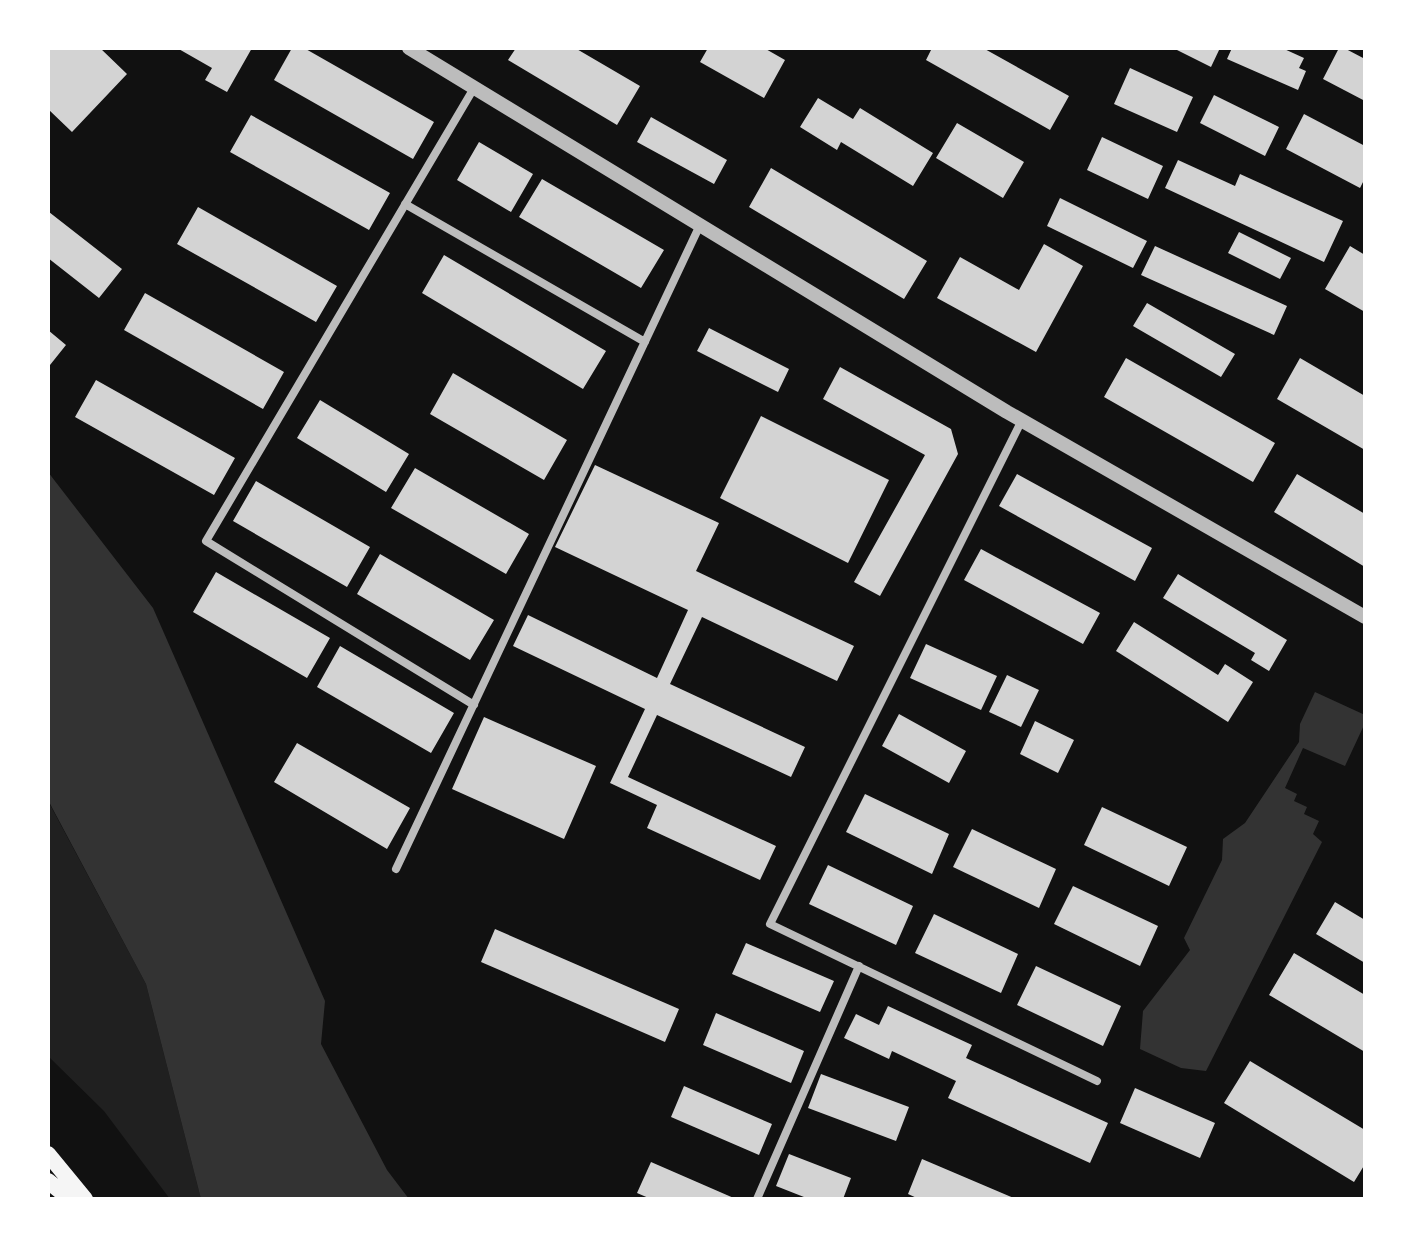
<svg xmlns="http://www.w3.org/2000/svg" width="1413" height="1247" font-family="Commissioner,sans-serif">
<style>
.green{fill:#202020}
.water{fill:#333}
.building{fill:#d3d3d3}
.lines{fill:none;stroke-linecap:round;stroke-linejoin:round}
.minor{stroke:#bcbcbc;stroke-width:8}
.tertiary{stroke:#bcbcbc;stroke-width:14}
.secondary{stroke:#f5f5f5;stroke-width:16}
</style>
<rect width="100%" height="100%" fill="#111"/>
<path class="green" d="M48 801 146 984 201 1199H170L104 1111 48 1056Z"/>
<path class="water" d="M48 472 153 608 325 1001 321 1044 387 1170 409 1199H201L146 984 48 800Z
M1315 692 1365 715V723L1345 766 1303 748 1285 788 1297 794 1294 801 1307 807 1304 814 1319 821 1313 834 1322 842 1206 1071 1181 1068 1140 1049 1143 1011 1190 950 1184 938 1222 860 1223 839 1245 823 1299 742 1300 724Z"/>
<path class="building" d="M48 48H100L127 74 72 132 48 109Z
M177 48H252L227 92 205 80 212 68Z
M292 48H304L434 122 413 159 274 80Z
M516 48H575L640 86 617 125 508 60Z
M708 48H764L785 60 764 98 700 62Z
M932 48H983L1069 96 1050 130 926 60Z
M1173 48H1220L1211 67Z
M1232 48H1282L1304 58 1299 68 1306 71 1298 90 1227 59Z
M1339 48H1344L1365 59V101L1323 79Z
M1130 68 1193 97 1177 132 1114 104Z
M1214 95 1279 127 1265 156 1200 123Z
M818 98 853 119 860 108 933 153 913 186 841 142 837 150 800 127Z
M1304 114 1365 146V178L1360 188 1286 149Z
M251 115 390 193 369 230 230 152Z
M651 117 727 160 714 184 637 142Z
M957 123 1024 162 1003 198 936 158Z
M1102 137 1163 166 1148 199 1087 170Z
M479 142 533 174 511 212 457 180Z
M1178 160 1235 186 1240 174 1343 221 1324 262 1165 188Z
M771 168 927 261 904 299 749 207Z
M542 179 664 250 641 288 519 217Z
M1060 198 1147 241 1133 268 1047 226Z
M198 207 337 286 316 322 177 244Z
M49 212 122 269 99 298 48 258V214Z
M1239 232 1291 258 1280 279 1228 253Z
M1044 244 1083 266 1036 352 937 298 960 257 1019 290Z
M1155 246 1287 306 1274 335 1141 275Z
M1350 246 1365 255V312L1325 289Z
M444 255 606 351 583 389 422 293Z
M145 293 284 372 263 409 124 330Z
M1147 303 1235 354 1221 377 1133 326Z
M709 328 789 369 778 392 697 351Z
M48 330 66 345 50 365 48 363Z
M1126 358 1275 443 1253 482 1104 397Z
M1300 358 1365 396V450L1277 399Z
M840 367 951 429 958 454 880 596 854 582 925 455 823 399Z
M453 373 567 440 544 480 430 414Z
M96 380 235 458 214 495 75 417Z
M320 400 409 454 386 492 297 438Z
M761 416 889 480 848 563 720 498Z
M595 465 719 523 696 571 854 646 837 681 702 617 670 684 805 747 791 777 657 715 628 777 776 846 760 880 647 828 657 805 610 783 645 709 513 646 528 615 657 678 688 610 555 547Z
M415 468 529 534 506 574 391 508Z
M1017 474 1152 548 1135 581 999 506Z
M1297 474 1365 514V567L1274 512Z
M256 481 370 547 347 587 233 521Z
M981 549 1100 613 1083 644 964 580Z
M380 554 494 620 470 660 357 594Z
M216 572 330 638 307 678 193 612Z
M1178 574 1287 640 1269 671 1251 660 1255 653 1163 598Z
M1134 622 1218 675 1225 664 1253 682 1228 722 1116 651Z
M926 644 997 676 981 710 910 678Z
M340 646 454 713 431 753 317 687Z
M1007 675 1039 690 1021 727 989 712Z
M899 714 966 751 949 783 882 746Z
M484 717 596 766 564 839 452 789Z
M1035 721 1074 740 1058 773 1020 754Z
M297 743 410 808 387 849 274 782Z
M865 794 949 834 932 874 846 832Z
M1102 807 1187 847 1169 886 1084 845Z
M972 829 1056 869 1039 908 953 867Z
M828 865 913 906 896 945 809 904Z
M1073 886 1158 926 1140 966 1054 924Z
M1335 902 1365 920V963L1316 934Z
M934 914 1018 954 1001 993 915 953Z
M495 929 679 1009 665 1042 481 962Z
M746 943 834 981 820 1012 732 974Z
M1294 953 1365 995V1052L1269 995Z
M1036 966 1121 1006 1103 1046 1017 1005Z
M888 1006 972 1045 966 1058 1108 1123 1090 1163 948 1098 956 1081 892 1051 889 1059 844 1038 856 1014 879 1025Z
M716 1013 804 1051 791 1083 703 1045Z
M1250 1061 1365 1130V1164L1354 1182 1224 1103Z
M821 1074 909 1107 896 1141 808 1108Z
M684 1086 772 1124 759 1155 671 1117Z
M1135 1088 1215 1123 1200 1158 1120 1123Z
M789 1154 851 1178 843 1199H809L776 1186Z
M922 1159 1016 1199H919L908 1194Z
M651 1162 736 1199H651L637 1193Z"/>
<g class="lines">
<path class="minor" d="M405 204 645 342
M1022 420 770 924 1097 1081
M474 705 206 541 474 88
M396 869 700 225
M757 1199 859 966"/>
<path class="tertiary" d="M409 48 1007 412 1365 617"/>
<path class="secondary" d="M48 1154 85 1199
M48 1181 70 1199"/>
</g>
<rect width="1413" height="1247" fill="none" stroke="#ffffff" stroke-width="100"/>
</svg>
